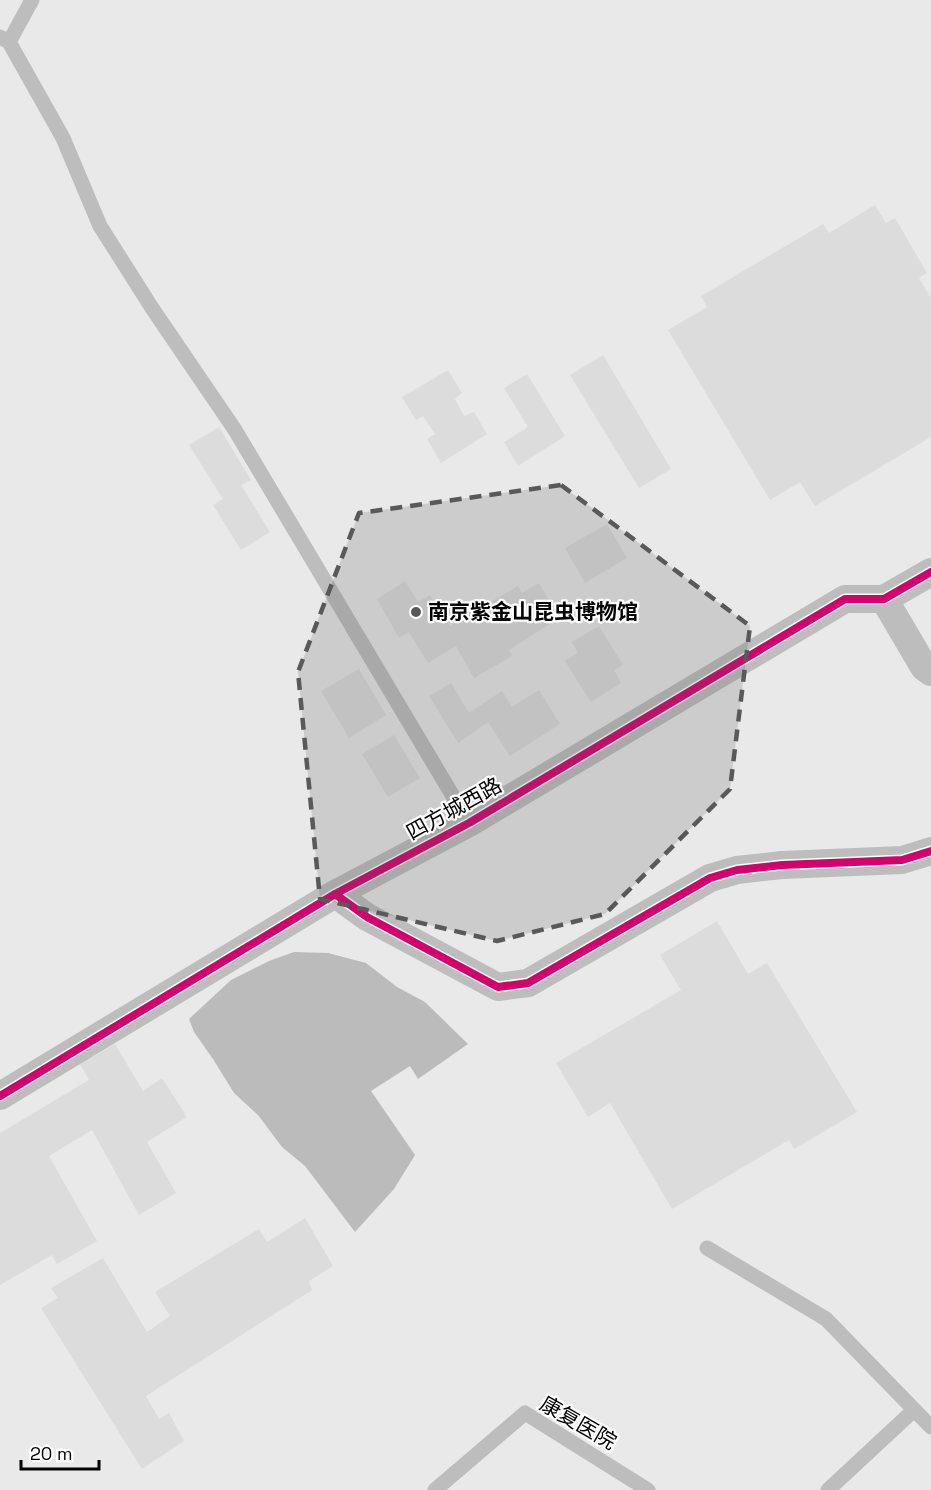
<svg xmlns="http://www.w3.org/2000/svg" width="931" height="1490" font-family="'Space Grotesk','Noto Sans SC',sans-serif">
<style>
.green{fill:#e9e9e9}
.water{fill:#bbb}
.building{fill:#dcdcdc}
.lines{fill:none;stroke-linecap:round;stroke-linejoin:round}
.lane{stroke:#bdbdbd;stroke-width:15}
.street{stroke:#bdbdbd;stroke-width:28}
.cycleway-casing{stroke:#fff;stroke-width:11}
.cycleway{stroke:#d6006c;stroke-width:8}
.marked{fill:#595959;fill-opacity:0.2;stroke:#595959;stroke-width:4.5;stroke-dasharray:12 8;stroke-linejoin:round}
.poi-dot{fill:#595959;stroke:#fff;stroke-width:2}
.labels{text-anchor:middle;stroke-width:4.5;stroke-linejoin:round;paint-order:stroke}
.poi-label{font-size:21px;font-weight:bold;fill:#000;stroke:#fff;text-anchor:start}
.street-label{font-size:21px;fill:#000;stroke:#fff}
</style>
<rect width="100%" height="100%" fill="#fff"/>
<path class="green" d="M0 0H931V1490H0Z"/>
<path class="water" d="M294 952 328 953 366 963 397 987 425 1002 468 1044 418 1079 410 1066 371 1091 415 1155 394 1189 355 1232 305 1166 282 1147 258 1115 234 1093 213 1059 194 1032 189 1019 231 980 269 961Z"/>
<path class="building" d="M875 205 886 223 895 218 927 273 919 278 931 298V437L815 506 800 482 770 500 668 330 707 307 701 296 823 224 829 233Z
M603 355 671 469 639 488 570 375Z
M448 370 462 393 455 399 464 416 474 412 487 434 441 463 427 439 435 434 423 416 416 420 402 397Z
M527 374 565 436 518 466 504 442 528 427 504 388Z
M219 427 251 480 241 485 270 532 241 550 213 505 223 499 189 445Z
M607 524 627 558 585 583 565 548Z
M405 581 418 602 430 595 450 626 518 586 522 593 539 583 559 618 509 650 512 656 474 678 456 646 428 663 409 632 399 638 377 599Z
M599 626 623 665 614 670 621 683 591 702 565 661 578 653 572 642Z
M359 669 386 715 349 738 321 691Z
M451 683 469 713 502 691 512 707 539 690 560 724 510 756 488 722 458 743 429 696Z
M394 735 420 778 388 797 362 754Z
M717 921 748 974 767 963 857 1112 794 1149 789 1140 672 1209 610 1103 588 1117 556 1063 681 990 660 955Z
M115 1044 143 1091 162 1078 187 1117 147 1142 176 1193 139 1215 92 1130 49 1156 97 1241 57 1264 52 1255 0 1285V1133L89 1080 80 1064Z
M305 1218 333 1266 309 1281 312 1290 146 1396 159 1419 169 1413 184 1441 142 1469 41 1308 58 1298 51 1288 103 1258 147 1332 170 1316 155 1292 259 1229 267 1242Z"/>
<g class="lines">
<path class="lane" d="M0 37 9 42 63 138 100 226 152 308 235 430 469 823
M9 42 32 0
M707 1248 826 1319 931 1427
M435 1490 525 1413 648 1490
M828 1490 914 1410"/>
<path class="street" d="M884 599 924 667 931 672
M335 894 367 917 498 987 528 983 710 878 737 870 782 865 902 860 931 851
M0 1096 335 894 469 823 845 599H884L931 572"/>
<defs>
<path id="cycleway" d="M335 894 367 917 498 987 528 983 710 878 737 870 782 865 902 860 931 851
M0 1096 335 894 469 823 845 599H884L931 572"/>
</defs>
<use href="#cycleway" class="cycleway-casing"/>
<use href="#cycleway" class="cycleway"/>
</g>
<path class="marked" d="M561 485 750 626 730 789 605 914 497 941 320 899 298 672 359 513Z"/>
<circle class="poi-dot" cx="416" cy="612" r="6"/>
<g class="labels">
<g class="poi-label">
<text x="428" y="619">南京紫金山昆虫博物馆</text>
</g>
<g class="street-label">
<text transform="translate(454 809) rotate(-29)" y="7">四方城西路</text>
<text transform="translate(578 1423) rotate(30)" y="7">康复医院</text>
</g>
</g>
<path d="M21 1460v9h78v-9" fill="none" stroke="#000000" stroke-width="3"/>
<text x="30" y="1460" font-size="18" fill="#000000" stroke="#ffffff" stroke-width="4.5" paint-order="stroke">20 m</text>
</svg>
